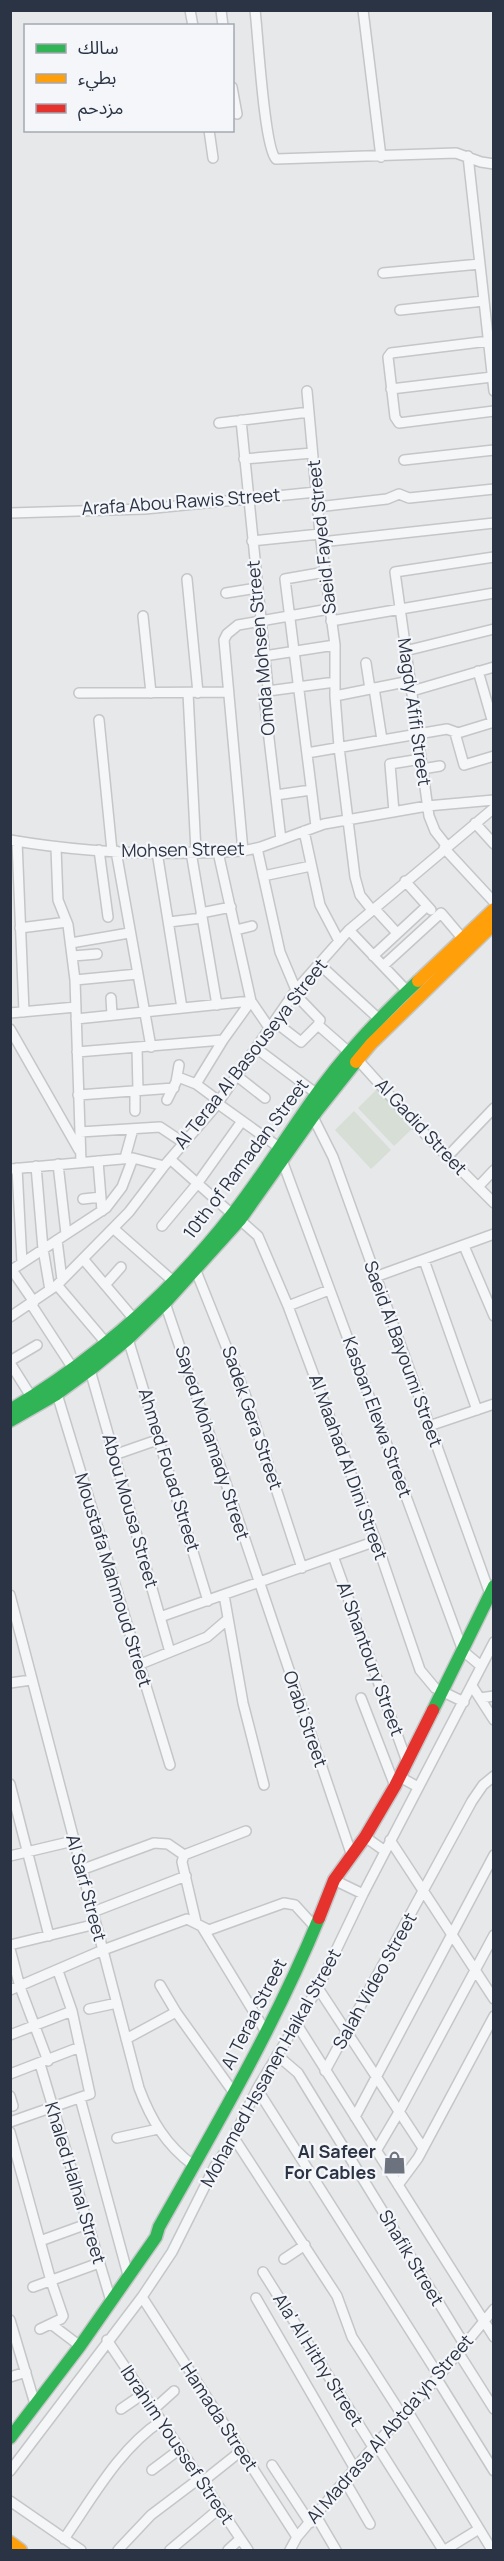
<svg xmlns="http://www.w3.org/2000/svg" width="504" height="2561" font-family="Manrope,'Noto Sans Arabic',sans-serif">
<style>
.green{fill:#d6ded6}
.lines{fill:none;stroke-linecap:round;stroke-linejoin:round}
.street-casing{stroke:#c4c6c8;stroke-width:12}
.fast-casing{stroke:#c4c6c8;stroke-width:15}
.slow-casing{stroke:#c4c6c8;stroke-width:15}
.jam-casing{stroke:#c4c6c8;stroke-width:15}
.street{stroke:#f5f6f7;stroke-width:9}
.fast{stroke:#30b455;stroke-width:12}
.slow{stroke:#ff9f0a;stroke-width:12}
.jam{stroke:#e5322d;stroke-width:12}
.labels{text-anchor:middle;stroke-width:4.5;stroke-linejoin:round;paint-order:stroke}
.street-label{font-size:18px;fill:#2b3445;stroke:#f4f6f9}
.poi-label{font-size:18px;font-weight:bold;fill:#2b3445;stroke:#f4f6f9;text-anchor:end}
</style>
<rect width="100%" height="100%" fill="#e6e8ea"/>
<path class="green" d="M377 1089 414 1127 394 1146 358 1108Z
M354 1111 391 1150 371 1169 335 1130Z"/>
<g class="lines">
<defs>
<path id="street" d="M190 10 193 26
M221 10 223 26
M255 10C258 34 264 148 276 159L456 153 481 162 494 164
M363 10 381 157
M232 87 237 114
M209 130 213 158
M468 156 494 391
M383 273 480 264
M400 310 484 301
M489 341 391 353 388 357 395 417 399 423 494 411
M391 389 492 377
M307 391 320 534 335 645V696L339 747 355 877 360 895 372 910
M241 420 268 688 264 696 281 840
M219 423 309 412
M244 459 312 453
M404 460 494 450
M317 507 387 499 399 494 409 498 494 489
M10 513 145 509 316 492
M252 541 320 534
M321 542 494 523
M187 579 198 693
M226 593 257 588
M143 616 151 693
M331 621 494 593
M405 651 494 629
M264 656 335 645
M366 663 370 689
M478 671 493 723
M374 688 382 740
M268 691 335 682
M412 691 494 667
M79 693 227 692
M188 693 196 852
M335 696 410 681
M99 720 112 851
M455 733 464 765 494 756
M307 753 447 729 458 733 494 722
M422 769 440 766
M276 795 311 790
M394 812 390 764 421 759
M475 823 494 844
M316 826 285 579 325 572
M304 831 320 905 339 941
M10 840C86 853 166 856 243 851L261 847 324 824 427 806 494 800
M17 841 24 1012
M446 845 435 831 429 816 395 572 494 557
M56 848 58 900 68 925 75 980 81 1162
M257 848 280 952 296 990
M444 848 494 902
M99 850 108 917
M116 851 151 1047
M243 851 224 640 227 634 238 625 329 609
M157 852 182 1008
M191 852 217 1005
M218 852 251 1001 270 1029
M263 876 311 866
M405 881 431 910
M374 908 397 933
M201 913 231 907
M169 922 202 918
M20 928 67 922
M236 930 252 926
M349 930 408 992
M71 943 129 933
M73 956 97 954
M373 956 427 906
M319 964 379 1019
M383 966 441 913 463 939
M75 980 138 974
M294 993 320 1020 318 1025 358 1060 420 1129 494 1203
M111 998 112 1015
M10 1013 76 1007
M76 1019 251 1001 223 1040 196 1084
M275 1022 301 1042 318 1025
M10 1029 79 1150
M137 1048 138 1091
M256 1048 317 1094
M77 1052 223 1040
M237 1076 265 1098
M178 1077 196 1084 219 1101
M78 1095 174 1088
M167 1100 176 1082 179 1065
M217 1103 280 1148
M135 1111V1091
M313 1117 333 1157 490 1594
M80 1132 160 1127 184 1143
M448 1156 494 1108
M125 1158 133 1129
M170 1159 232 1214
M282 1160 463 1651 481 1666
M98 1161 102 1211
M58 1164 66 1234
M36 1166 43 1249 50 1290
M17 1168 22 1263
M10 1169 133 1158 164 1166
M478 1187 494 1170
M83 1199 101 1197
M240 1220 258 1236 288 1306 376 1541 420 1670 435 1688 464 1702
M162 1226 197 1184 242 1121
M114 1229 173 1281
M57 1240 62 1280
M464 1246 494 1316
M84 1260 134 1319
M424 1260 477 1410
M12 1270 34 1302
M10 1271 106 1208 122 1187 133 1158
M196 1271 244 1391 302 1568
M375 1277 494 1234
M57 1285 107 1344
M105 1285 121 1267
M165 1303 352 1856
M31 1304 74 1370
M288 1306 329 1290
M10 1317 57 1285 129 1212 164 1166 215 1107 296 990 349 930 494 808
M128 1339 208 1601
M10 1361 37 1345
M10 1363 32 1398
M90 1370 170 1652
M57 1394 170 1765
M429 1426 494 1404
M114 1455 160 1439
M333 1556 407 1762
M10 1595 139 2088C151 2120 166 2145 193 2165
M224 1595 243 1703 264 1785
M160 1617 376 1541
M138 1665 207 1637 228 1619
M10 1683 31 1680
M472 1686 494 1720
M361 1698 395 1786
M480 1698 494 1696
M400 1777 418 1787
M10 1784 49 1936
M365 1837 385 1851
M390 1840 494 1999
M10 1856 73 1841
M81 1870 154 1843 168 1844 184 1855
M334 1880 363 1894
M93 1912 186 1876
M196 1922 182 1862 184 1855 246 1831
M202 1927 266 2032
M10 1945 96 1924
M10 1949 20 1987 48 2061
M160 1985 176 2012 234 2093
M318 1988 423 2148
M10 1990 103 1950 187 1919 209 1930 284 1903 295 1905 315 1927
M89 2009 117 2003
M296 2023 494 2337
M10 2035 72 2011
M126 2039 176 2012
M277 2055 298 2073 464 2344
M40 2064 111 2301
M325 2071 472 1801 483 1785 494 1776
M10 2074 80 2047
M257 2089 439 2376
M10 2096 13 2106
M80 2098 128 2275
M355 2117 494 1855
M10 2122 90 2094 72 2011 58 1971
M10 2132 51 2281 63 2316 61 2319 40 2329
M117 2138 158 2129
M234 2138 337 2296 352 2337 402 2415
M376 2151 399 2112 494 1935
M398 2185 418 2158 494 2016
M40 2241 87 2224
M284 2259 305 2245
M263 2272 373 2447
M33 2287 99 2263
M142 2297 297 2537
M256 2298 355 2469
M10 2320 35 2404
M51 2324 80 2346
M107 2340 248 2550
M458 2352 494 2409
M10 2377 26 2372
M437 2379 494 2471
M121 2409 143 2394
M154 2409 174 2391
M407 2410 492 2550
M376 2444 443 2550
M272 2465 310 2523
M152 2470 180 2449
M10 2471 142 2297 172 2252 215 2166 231 2143 257 2089 318 1988 363 1894 494 1642
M345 2481 370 2524
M202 2482 241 2451
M10 2501 81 2550
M316 2516 336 2550
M64 2539C93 2497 119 2449 161 2421
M118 2550 151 2515 200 2478
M170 2550 220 2508
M228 2550 240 2539
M290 2550 297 2537 373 2447 439 2376 494 2309
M445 2550 479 2529"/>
<path id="fast" d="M10 1410C97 1358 172 1292 234 1212 266 1171 292 1127 323 1085 351 1047 384 1013 418 981
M10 1421 57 1394 90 1370 128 1339 165 1303 240 1220 317 1111 356 1062
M433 1710 494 1586
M10 2438 80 2346 156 2237 159 2227C216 2126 275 2025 319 1918"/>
<path id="slow" d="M418 981 494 909
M356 1062 371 1044 494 924
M10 2542 21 2550"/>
<path id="jam" d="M319 1918 334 1880 365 1837 395 1786 433 1710"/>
</defs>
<use href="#street" class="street-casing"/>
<use href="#fast" class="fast-casing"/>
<use href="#slow" class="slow-casing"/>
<use href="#jam" class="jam-casing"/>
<use href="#street" class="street"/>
<use href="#fast" class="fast"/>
<use href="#slow" class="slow"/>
<use href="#jam" class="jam"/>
</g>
<defs>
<symbol id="shop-bare" viewBox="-9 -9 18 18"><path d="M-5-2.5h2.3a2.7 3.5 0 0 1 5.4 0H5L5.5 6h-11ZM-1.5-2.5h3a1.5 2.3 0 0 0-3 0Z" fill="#6c737f" stroke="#f4f6f9" stroke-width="2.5" paint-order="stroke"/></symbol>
</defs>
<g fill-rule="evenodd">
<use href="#shop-bare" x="378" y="2146" width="33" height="33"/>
</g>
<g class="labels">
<g class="street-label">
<text transform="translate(181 502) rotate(-4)" y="6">Arafa Abou Rawis Street</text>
<text transform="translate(322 537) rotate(-96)" y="6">Saeid Fayed Street</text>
<text transform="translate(261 648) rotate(-95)" y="6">Omda Mohsen Street</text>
<text transform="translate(414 712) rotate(82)" y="6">Magdy Afifi Street</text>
<text transform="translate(183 850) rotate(-1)" y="6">Mohsen Street</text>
<text transform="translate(251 1054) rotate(-52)" y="6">Al Teraa Al Basouseya Street</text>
<text transform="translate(421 1127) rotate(47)" y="6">Al Gadid Street</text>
<text transform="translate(246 1159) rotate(-53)" y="6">10th of Ramadan Street</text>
<text transform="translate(403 1354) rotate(70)" y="6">Saeid Al Bayoumi Street</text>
<text transform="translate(377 1417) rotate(70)" y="6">Kasban Elewa Street</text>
<text transform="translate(252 1418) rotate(71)" y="6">Sadek Gera Street</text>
<text transform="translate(212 1443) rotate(72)" y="6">Sayed Mohamady Street</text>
<text transform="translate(348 1467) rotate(70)" y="6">Al Maahad Al Dini Street</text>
<text transform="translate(169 1470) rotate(73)" y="6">Ahmed Fouad Street</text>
<text transform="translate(130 1511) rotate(74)" y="6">Abou Mousa Street</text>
<text transform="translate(113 1580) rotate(73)" y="6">Moustafa Mahmoud Street</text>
<text transform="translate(370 1659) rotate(70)" y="6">Al Shantoury Street</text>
<text transform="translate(305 1719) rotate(71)" y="6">Orabi Street</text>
<text transform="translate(86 1888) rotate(75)" y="6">Al Sarf Street</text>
<text transform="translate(375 1981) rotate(-61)" y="6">Salah Video Street</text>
<text transform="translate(254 2014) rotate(-63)" y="6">Al Teraa Street</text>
<text transform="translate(271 2068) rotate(-61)" y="6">Mohamed Hssanen Haikal Street</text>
<text transform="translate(75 2183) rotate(73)" y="6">Khaled Halhal Street</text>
<text transform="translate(411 2258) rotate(59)" y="6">Shafik Street</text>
<text transform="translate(318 2360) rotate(58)" y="6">Ala' Al Hithy Street</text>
<text transform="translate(219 2417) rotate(57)" y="6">Hamada Street</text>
<text transform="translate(390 2429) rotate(-49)" y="6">Al Madrasa Al Abtda'yh Street</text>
<text transform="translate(177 2445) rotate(56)" y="6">Ibrahim Youssef Street</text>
</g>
<g class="poi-label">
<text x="376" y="2158">Al Safeer<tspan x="376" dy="21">For Cables</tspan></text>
</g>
</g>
<rect width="504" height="2561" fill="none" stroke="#2b3445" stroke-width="24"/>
<rect x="24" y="24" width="210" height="108" fill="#f4f6f9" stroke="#a4a8b1" stroke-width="1.5"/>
<rect x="36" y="44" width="30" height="9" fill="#30b455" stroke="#a4a8b1" stroke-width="1.5"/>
<text x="78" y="54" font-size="18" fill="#2b3445">سالك</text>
<rect x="36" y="74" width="30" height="9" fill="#ff9f0a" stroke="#a4a8b1" stroke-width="1.5"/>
<text x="78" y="84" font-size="18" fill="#2b3445">بطيء</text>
<rect x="36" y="104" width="30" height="9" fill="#e5322d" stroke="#a4a8b1" stroke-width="1.5"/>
<text x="78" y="114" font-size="18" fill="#2b3445">مزدحم</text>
</svg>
